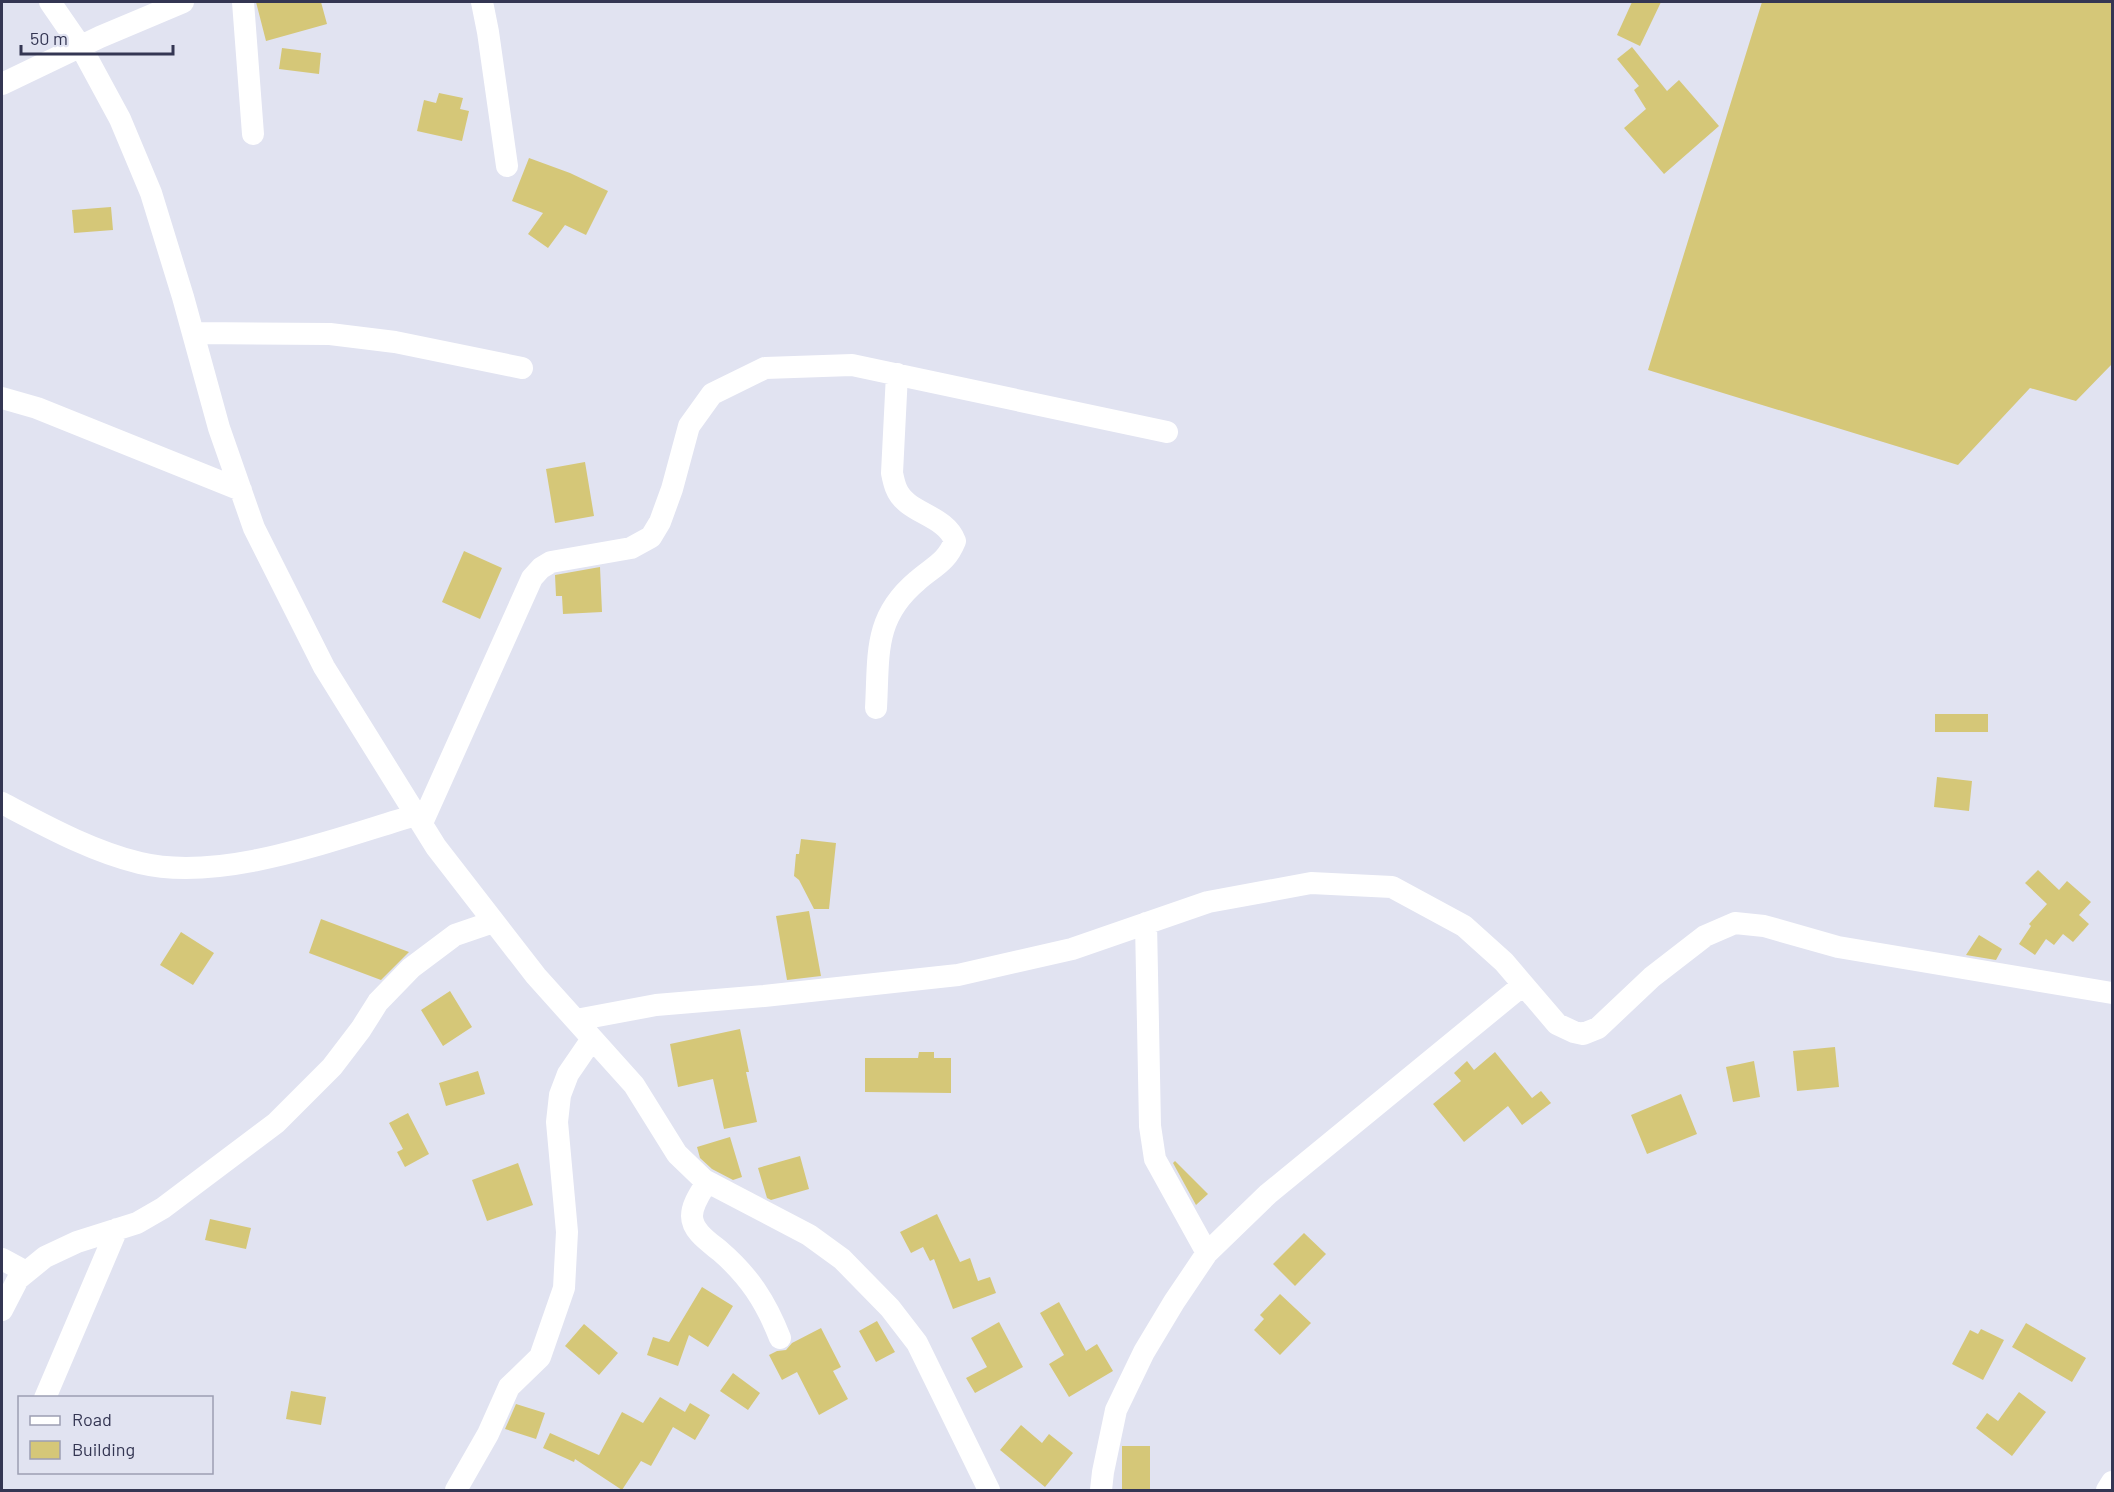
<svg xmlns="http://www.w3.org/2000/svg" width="2114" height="1492" font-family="Barlow,sans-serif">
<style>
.building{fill:#d5c778}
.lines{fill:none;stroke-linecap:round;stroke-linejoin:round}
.minor{stroke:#fff;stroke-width:22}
</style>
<rect width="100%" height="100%" fill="#e1e3f1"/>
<path class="building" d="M256 2H321L327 24 266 41Z
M1632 2H1661L1640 46 1617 35Z
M1762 2H2112V364L2076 401 2030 388 1958 465 1648 370Z
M1632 47 1667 91 1679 80 1719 126 1664 174 1624 128 1646 109 1634 90 1639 86 1617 59Z
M282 48 321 53 319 74 279 69Z
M439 93 463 98 460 109 469 111 462 141 417 131 424 100 436 103Z
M529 158 570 173 608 191 586 235 565 225 548 248 528 234 543 213 512 201Z
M111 207 113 230 74 233 72 210Z
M585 462 594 516 555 523 546 469Z
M464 551 502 568 480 619 442 602Z
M600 567 602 612 563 614 562 596H556L555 575Z
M1935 714H1988V732H1935Z
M1937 777 1972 781 1969 811 1934 807Z
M801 839 836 843 829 909H814L799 880 794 876 796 854H799Z
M2038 870 2059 890 2067 881 2091 902 2079 915 2089 924 2073 942 2063 934 2054 945 2046 939 2035 955 2019 944 2031 926 2029 924 2047 904 2025 883Z
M809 911 821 976 787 980 776 916Z
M321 919 409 952 381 980 309 953Z
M181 932 214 953 193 985 160 965Z
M1979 935 2002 949 1996 960 1966 955Z
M450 991 472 1027 443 1046 421 1010Z
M740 1029 749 1072H746L757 1122 724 1129 713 1079 678 1087 670 1044Z
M1835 1047 1839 1087 1797 1091 1793 1051Z
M919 1052H934V1058H951V1093L865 1092V1058H918Z
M1495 1052 1532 1098 1541 1091 1551 1103 1522 1125 1508 1106 1464 1142 1433 1104 1461 1081 1454 1073 1467 1061 1474 1070Z
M1754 1061 1760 1097 1733 1102 1726 1067Z
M478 1071 485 1094 446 1106 439 1083Z
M1681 1094 1697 1134 1647 1154 1631 1115Z
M408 1113 429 1154 405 1167 397 1152 403 1149 389 1123Z
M730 1137 742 1177 733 1180 712 1169 700 1158 697 1147Z
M800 1156 809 1189 771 1200 767 1198 758 1168Z
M1175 1161 1208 1194 1196 1205 1173 1163Z
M518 1163 533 1205 487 1221 472 1180Z
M937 1214 960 1262 970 1258 978 1281 990 1277 996 1293 953 1309 934 1259 930 1261 923 1247 911 1253 900 1232Z
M210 1219 251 1228 246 1249 205 1240Z
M1304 1233 1326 1254 1295 1286 1273 1264Z
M702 1287 733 1306 708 1347 689 1335 678 1366 647 1355 653 1337 669 1342Z
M1280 1294 1311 1323 1280 1355 1254 1330 1264 1319 1260 1315Z
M1059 1302 1086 1351 1097 1344 1113 1371 1069 1397 1049 1364 1064 1355 1040 1313Z
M877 1321 895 1352 876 1362 859 1331Z
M999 1322 1023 1367 975 1393 966 1378 987 1367 971 1338Z
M2026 1323 2086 1358 2072 1382 2012 1347Z
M584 1324 618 1353 599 1375 565 1346Z
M821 1328 841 1367 833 1371 848 1399 819 1415 797 1372 782 1380 769 1355 777 1351 786 1350 792 1343Z
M1981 1329 2004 1340 1983 1380 1952 1364 1970 1330 1978 1334Z
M733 1373 760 1393 748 1410 720 1391Z
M291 1391 326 1397 321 1425 286 1419Z
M2019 1392 2046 1412 2012 1456 1976 1428 1987 1413 1998 1421Z
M660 1397 685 1412 690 1403 710 1415 695 1440 673 1427 651 1466 641 1461 622 1490 575 1459 574 1462 543 1448 550 1433 599 1455 622 1412 643 1423Z
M516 1404 545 1413 536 1439 505 1429Z
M1021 1425 1042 1443 1049 1434 1073 1453 1045 1487 1000 1450Z
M1122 1446H1150V1491H1122Z"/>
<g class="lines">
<path class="minor" d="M50 2 81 47 120 119 151 193 183 297 219 428 254 528 324 667 436 847 536 976 634 1085 677 1154 704 1180 809 1235 842 1259 890 1308 917 1343 989 1490
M243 2 253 134
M482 2 488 32 507 166
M2 84 100 37 183 2
M193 333 330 334 395 342 522 368
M2 398 37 408 241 490
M876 708C879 655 873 618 917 581 934 566 946 563 955 541 945 514 906 514 896 488 894 483 893 478 892 473L897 374
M2 803C46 826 91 851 140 863 223 883 337 838 416 815
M422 823 532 578 541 568 551 562 631 548 651 537 660 522 672 489 689 426 712 394 765 368 852 365 1167 432
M1146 923 1150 1126 1155 1159 1207 1253
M576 1020 656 1005 764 996 958 975 1072 949 1208 902 1311 883 1392 887 1464 926 1504 962 1557 1024 1574 1032 1583 1034 1598 1028 1652 977 1705 936 1735 923 1764 926 1838 947 2112 993
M707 1182C701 1192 692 1204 692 1216 692 1231 709 1242 720 1251 749 1276 766 1302 780 1338
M2 1259 26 1272
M2 1310 18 1279 45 1257 77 1242 137 1223 163 1208 276 1123 332 1067 361 1029 378 1002 411 968 455 935 493 922
M45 1398 117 1229
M456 1490 488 1434 509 1387 540 1357 564 1288 567 1232 557 1122 560 1095 568 1074 592 1039
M1101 1490 1103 1472 1116 1410 1144 1352 1174 1302 1207 1253 1268 1194 1523 985
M2107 1490 2112 1482"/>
</g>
<rect width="2114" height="1492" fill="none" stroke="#343653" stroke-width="6"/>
<rect x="18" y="1396" width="195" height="78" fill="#e1e3f1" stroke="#9c9eb2" stroke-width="1.5"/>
<rect x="30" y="1416" width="30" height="9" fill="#ffffff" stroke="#9c9eb2" stroke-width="1.5"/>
<text x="72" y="1426" font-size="18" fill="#343653">Road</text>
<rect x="30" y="1441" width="30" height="18" fill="#d5c778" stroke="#9c9eb2" stroke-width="1.5"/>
<text x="72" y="1456" font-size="18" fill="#343653">Building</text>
<path d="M21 45v9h152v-9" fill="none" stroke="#343653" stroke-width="3"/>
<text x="30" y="45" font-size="18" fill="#343653" stroke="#e1e3f1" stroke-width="4.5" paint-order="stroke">50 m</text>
</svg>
